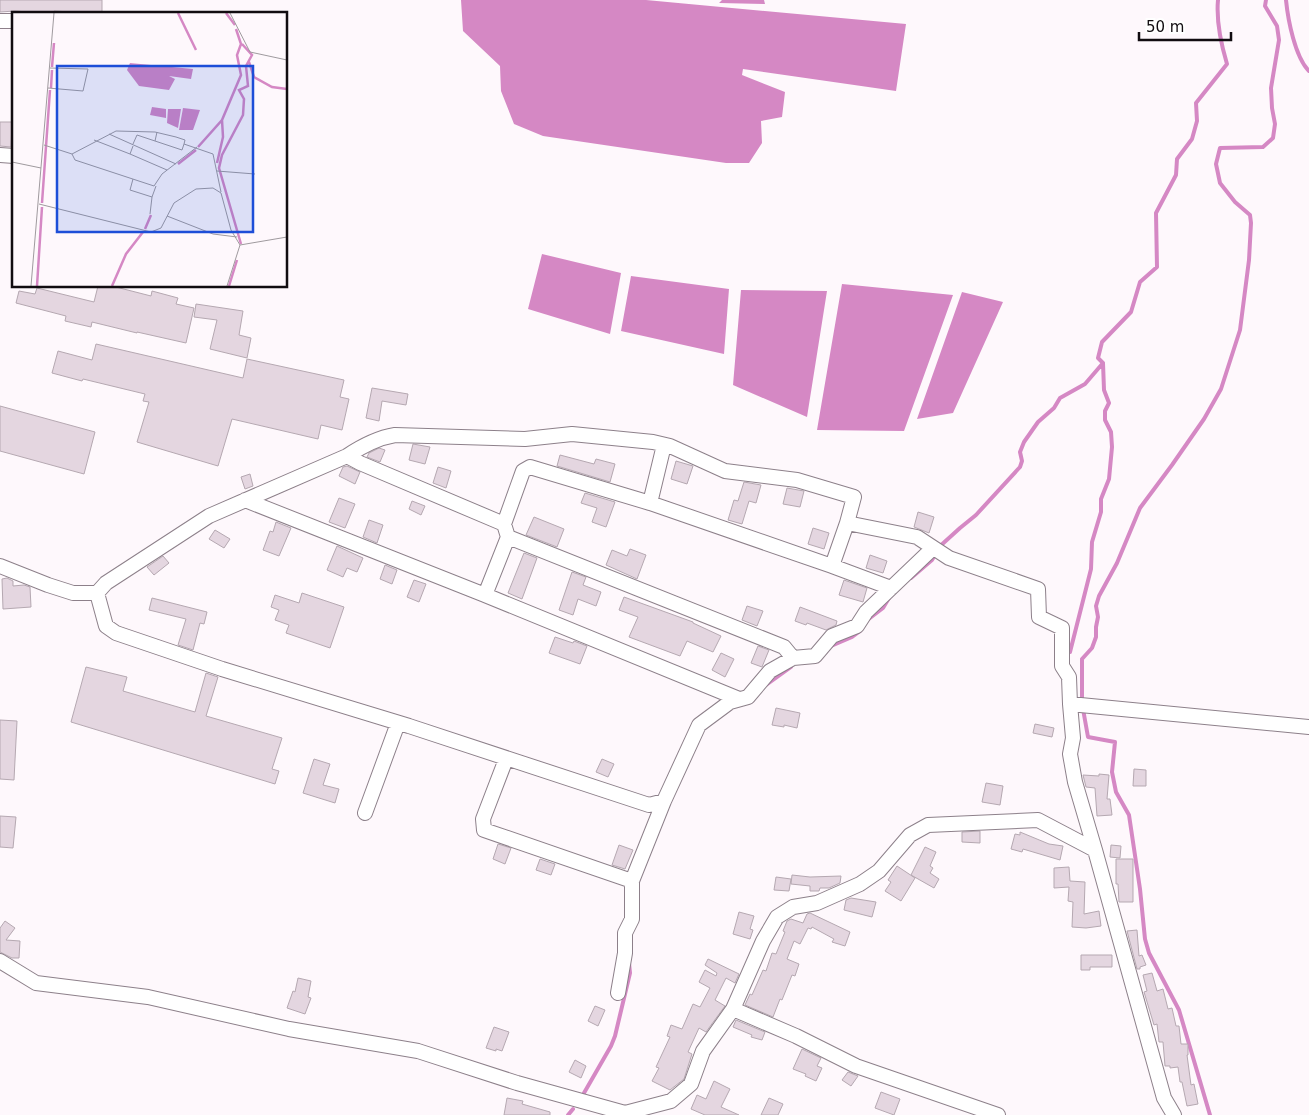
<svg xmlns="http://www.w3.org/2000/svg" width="1309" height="1115" font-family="'DejaVu Sans',sans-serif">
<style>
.water{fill:#d588c4}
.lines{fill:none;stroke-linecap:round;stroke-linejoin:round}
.stream{stroke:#d588c4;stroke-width:4}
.building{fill:#e4d6e0;stroke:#b5a8b1}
.street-casing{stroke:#8d808a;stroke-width:16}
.street{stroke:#fff;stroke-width:14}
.inset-river{fill:none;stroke:#d588c4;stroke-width:2.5}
.inset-road{fill:none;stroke:#9f9a9e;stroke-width:1}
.view{fill:#1d4ed8;fill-opacity:0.15;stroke:#1d4ed8;stroke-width:2.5}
.inset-edge{fill:none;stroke:#110c10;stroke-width:2.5}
</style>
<rect width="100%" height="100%" fill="#fef8fc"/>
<path class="water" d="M461 0H646L906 24 896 91 743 69 742 75 785 92 782 117 761 121 762 143 749 163H726L543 136 514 124 501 91 500 66 463 31Z
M722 0H764L765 4 719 3Z
M542 254 621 273 610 334 528 309Z
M631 276 729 289 724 354 621 331Z
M842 284 953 295 904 431 817 430Z
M741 290 827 291 807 417 733 385Z
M962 292 1003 302 953 413 917 419Z"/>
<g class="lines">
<path class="stream" d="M1286 0C1288 20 1295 57 1309 71
M939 547 960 528 976 515 1020 467 1022 461 1020 452 1024 442 1038 422 1054 408 1060 398 1085 384 1103 363 1098 358 1102 342 1131 312 1140 282 1157 267 1156 213 1176 175 1177 159 1192 139 1197 121 1196 103 1227 64C1221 44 1216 22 1218 0
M911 578 932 560 936 553
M866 621 883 608 889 598
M831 646 852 637 860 631
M1070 652 1091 569 1092 542 1101 512V499L1109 479 1112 447 1111 432 1105 420V411L1109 403 1104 390 1103 363
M766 685 791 667
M1082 702V659L1092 648 1096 637V627L1098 617 1096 606 1099 596 1117 563 1140 508 1172 465 1204 419 1221 389 1240 330 1249 260 1251 223 1250 215 1235 202 1220 183 1216 164 1220 148 1263 147 1273 138 1275 124 1272 108 1271 88 1279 40 1277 26 1265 6 1266 0
M1083 709 1088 737 1115 742 1112 772 1116 792 1129 815 1140 889 1145 939 1149 953 1179 1010 1210 1115
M584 1093 611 1046 615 1036 630 973 629 963
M568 1115 573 1109"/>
</g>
<path class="building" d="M0 0H102V14L54 11V14L15 11 0 12Z
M0 122H12L11 147 0 146Z
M98 286H112L151 296 152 291 178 298 176 304 194 308 186 343 137 332V333L92 322 91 327 65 321 66 316 16 303 19 291 35 294 37 288 94 302Z
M196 304 243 311 239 335 251 338 247 358 210 349 217 320 194 317Z
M96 344 243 378 247 359 344 380 340 397 349 399 342 430 321 425 318 439 232 419 218 466 137 442 149 402 143 401 145 394 83 379 82 381 52 373 58 351 92 360Z
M372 388 408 394 406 405 382 401 379 421 366 418Z
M0 406 95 432 84 474 0 451Z
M413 444 430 447 425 464 409 460Z
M379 448 385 450 380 462 367 457 369 453Z
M560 455 594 464 596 459 615 464 610 482 557 466Z
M676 461 693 466 687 484 671 479Z
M347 466 360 472 355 484 339 476 343 467Z
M438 467 451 471 446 488 433 483Z
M250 474 253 486 245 489 241 477Z
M744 482 761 485 756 503 749 501 742 524 728 520 734 500 738 501Z
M787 488 804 491 800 507 783 504Z
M585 493 615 502 606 527 592 522 597 508 581 503Z
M339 498 355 504 345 528 329 522Z
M412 501 425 506 421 515 409 509Z
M918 512 934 517 929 533 914 527Z
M534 517 564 529 557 547 526 535Z
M369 520 383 525 377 543 363 537Z
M276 522 291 528 279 556 263 550 270 531 273 532Z
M813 528 829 533 824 549 808 544Z
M215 530 230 539 224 548 209 539Z
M337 546 363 558 357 572 347 568 343 577 327 570Z
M630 549 646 555 637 579 606 565 612 550 627 556Z
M524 553 537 558 522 599 508 593Z
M870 555 887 561 883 573 866 568Z
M163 556 169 563 154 575 147 567Z
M385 565 397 570 392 584 380 579Z
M572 572 586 577 583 585 601 592 596 606 578 599 573 615 559 610Z
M7 578 13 581V586L24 585 30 587 31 607 3 609 2 579Z
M414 580 426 584 419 602 407 597Z
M844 580 867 588 863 602 839 595Z
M302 593 344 607 330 648 286 633 289 625 275 620 279 610 271 607 275 595 299 603Z
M624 597 693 622V623L721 636 713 652 687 641 680 656 629 637 638 617 619 610Z
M152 598 207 612 204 624 200 623 193 650 178 645 186 619 149 610Z
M747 606 763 611 757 626 742 620Z
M800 607 837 621 836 625 826 630 807 623 806 625 795 621Z
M555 637 573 643 574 641 587 646 580 664 549 653Z
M758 646 769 650 762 667 751 663Z
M721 653 734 659 725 677 712 670Z
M86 667 127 677 123 691 195 712 206 673 218 677 206 716 282 738 272 769 279 771 275 784 71 722Z
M776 708 800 713 797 728 784 725V727L772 725Z
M0 720 17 721 14 780 0 779Z
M1035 724 1054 728 1052 737 1033 733Z
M314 759 330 764 323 785 339 789 335 803 303 793Z
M602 759 614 764 608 777 596 772Z
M1134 769 1146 770V786H1133Z
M1099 774 1109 775 1107 799H1110L1112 815 1097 816 1095 788 1086 787 1083 775 1099 776Z
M986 783 1003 786 1000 805 982 802Z
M0 816 16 817 13 848 0 847Z
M980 831V843L962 842V832Z
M1020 832 1049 844 1063 846 1060 860 1023 849 1022 852 1011 849 1015 834 1020 835Z
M498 844 511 848 505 864 493 859Z
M619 845 633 850 625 869 612 865Z
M1111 845 1121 846 1120 858 1110 857Z
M925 847 936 852 930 866 933 868 930 873 939 879 934 888 911 875Z
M540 859 555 864 551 875 536 870Z
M1116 859H1133V902H1119L1118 884H1116Z
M897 866 915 878 901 901 885 891 891 882 888 880Z
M1069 867 1070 881 1085 882 1084 914 1099 911 1101 926 1086 928 1072 927 1073 902 1068 901 1069 887 1054 888V868Z
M792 875 810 877 841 876 840 883 829 888H820L819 891H810V886L791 884Z
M776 877 791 879 789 891 774 890Z
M851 898 876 902 872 917 844 910 846 900Z
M739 912 754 916 750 929 753 930 750 939 733 934Z
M810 913 850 932 845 946 832 942 834 939 812 927 811 929 808 928 800 944 794 941 787 959 799 964 795 976 792 975 782 1000 780 999 773 1017 745 1005 750 994 752 995 763 970 766 971 772 953 776 954 785 932 783 931 787 921 791 919 803 923 807 914Z
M5 921 15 928 6 940 20 941 19 958H12L0 952V928Z
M1137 930 1139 956 1142 955 1146 965 1140 967V969H1137L1127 931Z
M1081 955H1112V967H1090V970H1081Z
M708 959 739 974 735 983 726 978 715 1000 725 1006 706 1032 699 1028 688 1052 692 1054 684 1079 670 1090 652 1081 659 1068 656 1067 670 1037 667 1036 671 1025 682 1029 693 1004 700 1007 710 988 699 982 705 970 716 976 717 973 705 965Z
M1152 973 1157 991 1163 989 1168 1009 1172 1008 1176 1026H1179L1181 1044H1188V1055H1187L1191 1085 1194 1084 1198 1104 1187 1106 1182 1082H1180L1178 1067 1170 1068V1066H1165L1163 1042H1159L1157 1024 1154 1025 1144 992 1147 991 1143 975Z
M298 978 311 981 308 997 311 998 305 1014 287 1008 293 991 295 992Z
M595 1006 605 1010 598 1026 588 1021Z
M736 1020 765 1032 762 1040 751 1037 752 1035 733 1027Z
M494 1027 509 1032 502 1051 496 1049V1051L486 1048Z
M802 1049 821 1058 817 1066 822 1068 816 1081 805 1076 806 1074 793 1069Z
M575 1060 586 1066 581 1078 569 1072Z
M848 1072 858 1076 851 1086 842 1080Z
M714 1081 730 1089 721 1107 739 1115H705L691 1109 697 1095 706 1099Z
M881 1092 900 1099 894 1115 875 1108Z
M507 1098 523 1101 522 1104 550 1112V1115H504Z
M769 1098 783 1104 778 1115H761Z"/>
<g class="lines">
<defs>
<path id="street" d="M0 21H14
M0 155 14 156
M347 456 360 463 504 524 508 537 784 647 793 658
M245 500 485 595
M650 503 832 566 847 523
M504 524 523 471 530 467 650 503 664 445
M508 537 485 595 739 699
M0 566 48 585 73 593H97L106 583 209 516 347 456C362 446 377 438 395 435L525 439 572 434 653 442 670 446 725 471 797 480 854 497 847 523 917 537 949 558 1038 589 1039 617 1062 628V666L1069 677 1070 704 1073 738 1070 754 1075 782 1095 850
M832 566 891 588
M97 593 106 626 116 633 222 669 409 726 649 805 664 801 699 725 730 702 748 697 770 671 793 658 815 656 832 636 857 626 866 612 933 548
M1070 704 1309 727
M506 759 483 819 484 830 632 881 664 801
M365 813 398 723
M0 961 36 983 148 997 289 1029 418 1051 517 1083 625 1113 671 1101 691 1084 703 1051 733 1009 763 941 777 917 793 907 817 903 860 884 879 871 910 835 928 825 1038 820 1095 850 1164 1098 1174 1115
M618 993 625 953V933L632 919V881
M733 1009 796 1036 856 1066 998 1115"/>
</defs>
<use href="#street" class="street-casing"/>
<use href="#street" class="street"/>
</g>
<g transform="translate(12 12)">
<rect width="275" height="275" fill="#fef8fc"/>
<path d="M118 51 181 57 179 67 157 64 163 67 157 78 127 74 115 58ZM140 95 154 97V106L138 103ZM171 96 188 98 181 118H167ZM156 97H169L166 116 155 111Z" fill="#d588c4"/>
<path class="inset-river" d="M166 1 184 38M214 1 223 13M237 50 242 65 260 75 275 77M40 55 42 31M39 76 40 58M186 135 210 108 229 63 225 43 229 32 224 17M205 151 211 125 210 108M166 152 184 138M30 191 38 78M133 217 139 203M229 232 207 156 210 143 231 103 232 87 227 78 236 74 234 54 240 43 230 32M25 274 30 195M100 274 114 242 131 220M217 274 225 248"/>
<path class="inset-road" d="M218 1 238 40 275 48M36 76 71 79 76 57 38 56M97 122 164 152M82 128 118 142M143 129 170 138 172 132M121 132 125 123 143 129 145 120M32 133 60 142 104 119 143 120 164 125 173 128 172 132 201 142 209 180M121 134 118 142 155 158M60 142 63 148 142 174 150 162 185 135M0 150 29 156M205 159 243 162M121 167 118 178 140 185 144 174M27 192 139 220 149 216 162 191 184 177 201 176 209 181 219 218 228 233 275 225M138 202 140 185M155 204 201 222 225 225M19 274 42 1M215 274 228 233"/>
<path class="view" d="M45 54H241V220H45Z"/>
<rect width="275" height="275" class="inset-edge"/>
</g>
<path d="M1139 32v8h92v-8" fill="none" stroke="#110c10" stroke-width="2.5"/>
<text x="1146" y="32" font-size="15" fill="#110c10" stroke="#ffffff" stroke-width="4" paint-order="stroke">50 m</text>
</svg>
